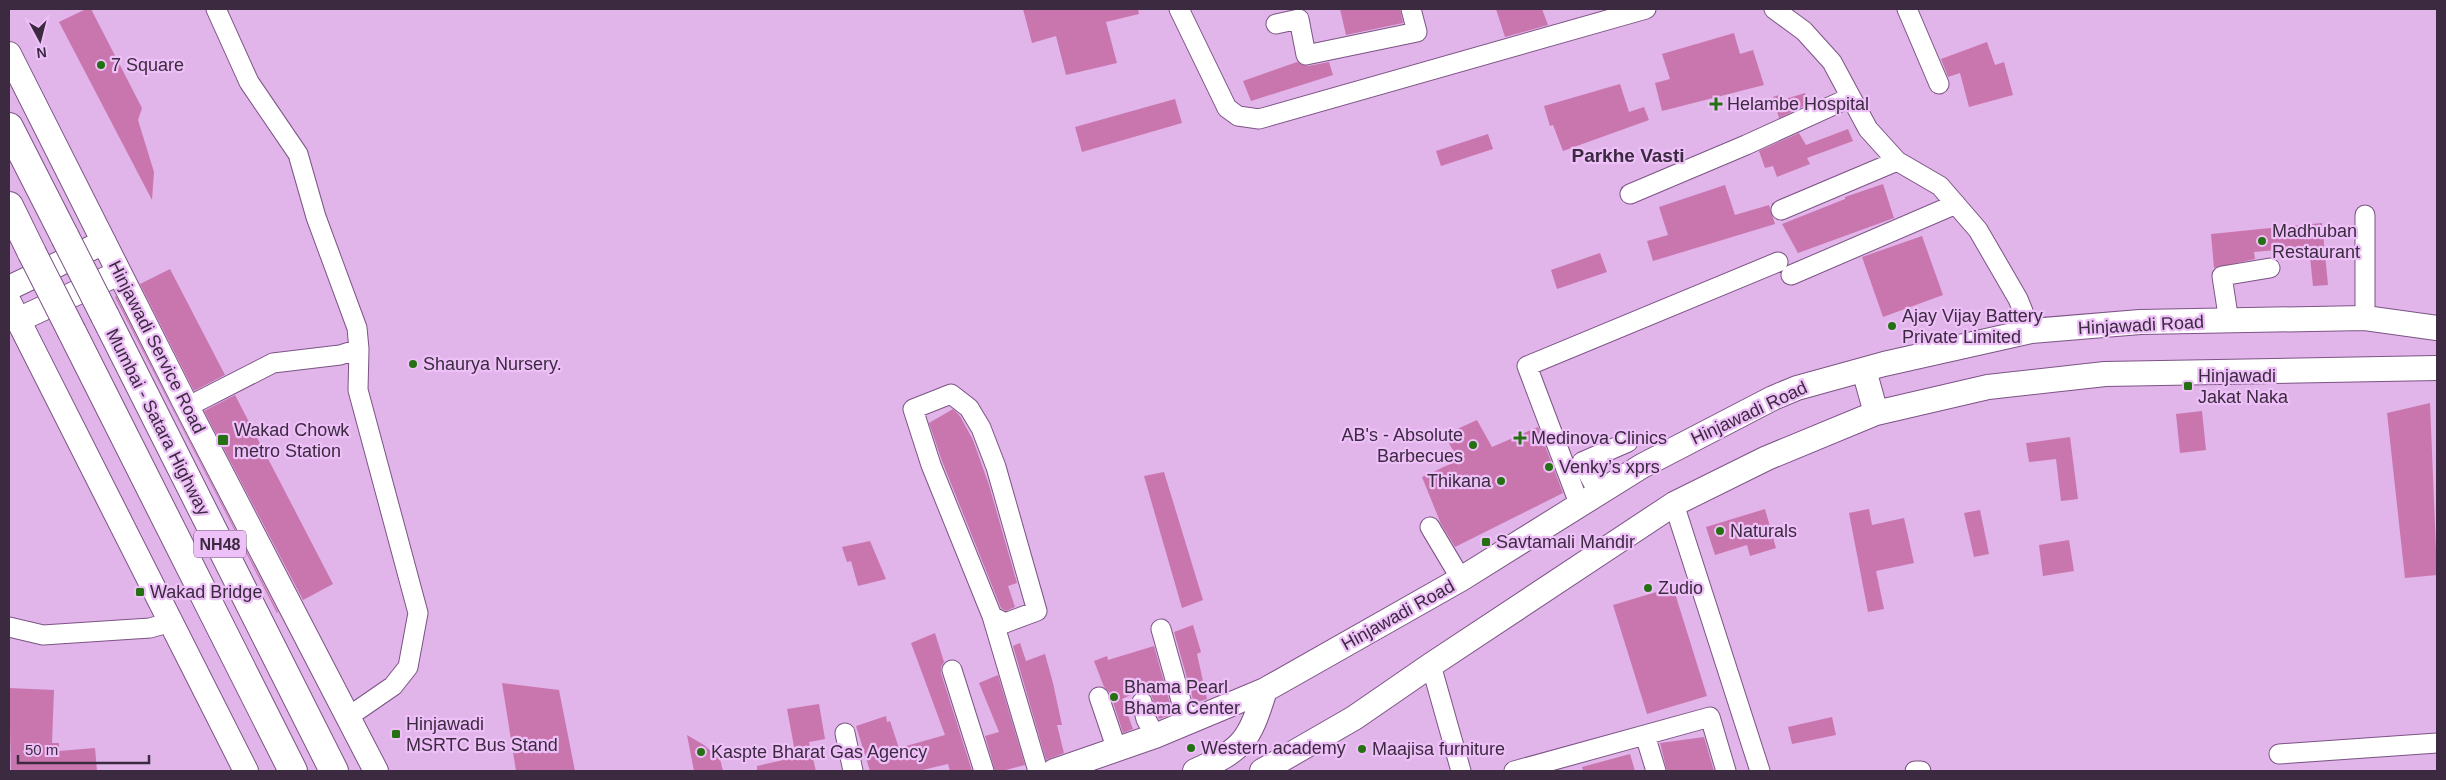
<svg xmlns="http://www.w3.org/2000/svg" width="2446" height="780" font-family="Arial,sans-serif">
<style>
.building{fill:#ca76ae}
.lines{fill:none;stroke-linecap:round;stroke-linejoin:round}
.minor-casing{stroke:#7c5485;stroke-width:21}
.major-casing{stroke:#7c5485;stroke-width:26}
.highway-casing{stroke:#7c5485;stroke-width:30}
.minor{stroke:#fff;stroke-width:19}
.major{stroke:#fff;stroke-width:24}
.highway{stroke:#fff;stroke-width:28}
.highway-bridge-casing{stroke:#7c5485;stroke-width:30;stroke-linecap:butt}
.highway-bridge{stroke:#fff;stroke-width:28}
.poi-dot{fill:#257012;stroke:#eec0f8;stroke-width:2}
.labels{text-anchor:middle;stroke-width:4.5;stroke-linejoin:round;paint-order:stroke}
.shield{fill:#eec0f8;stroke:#715777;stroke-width:1}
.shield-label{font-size:16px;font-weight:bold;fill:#3c2a40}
.poi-label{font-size:18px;fill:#3c2a40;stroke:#eec0f8;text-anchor:start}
.street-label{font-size:18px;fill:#3c2a40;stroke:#eec0f8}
.neighbourhood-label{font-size:19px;font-weight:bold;fill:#3c2a40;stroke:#eec0f8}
</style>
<rect width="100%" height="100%" fill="#e1b4ea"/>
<path class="building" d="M86 9H91L142 108 138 120 154 172 152 200 59 22Z
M1023 9H1138L1139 14 1106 22 1117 63 1066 75 1056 36 1032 43Z
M1340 9H1400L1403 23 1346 35Z
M1496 9H1542L1548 25 1505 37Z
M1734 33 1740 54 1753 50 1764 85 1662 111 1655 83 1670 79 1662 54Z
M1987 42 1995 65 2004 62 2013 95 1969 107 1960 73 1948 77 1941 59Z
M1297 62 1308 66 1329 62 1333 75 1251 101 1243 81Z
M1620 84 1629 112 1644 107 1649 120 1563 151 1553 125 1550 126 1544 106Z
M1805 93 1808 104 1779 118 1773 97 1779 95 1782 100Z
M1175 99 1182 123 1082 152 1075 127Z
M1848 129 1853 141 1807 158 1810 164 1777 177 1773 166 1765 168 1759 151 1799 133 1806 145Z
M1488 134 1493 149 1441 166 1436 151Z
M1883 184 1894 218 1798 253 1782 224 1845 199V197Z
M1725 185 1735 215 1769 205 1775 224 1653 261 1647 241 1668 235 1659 207Z
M2322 223 2328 285 2313 286 2309 247 2254 252 2255 259 2214 268 2211 234Z
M1922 236 1943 295 1883 317 1862 257Z
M1600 253 1607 272 1557 289 1551 270Z
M170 269 225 375 194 391 140 284Z
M116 296 175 413 278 612 277 613 115 297Z
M235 395 333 584 303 600 204 411Z
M2430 403 2437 575 2405 578 2387 413Z
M953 409 960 416 973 440 989 485 1017 583 1008 586 1015 607 1006 611 1001 608 942 461 929 423Z
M2202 411 2206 450 2180 453 2176 414Z
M1477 420 1492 447 1538 427 1563 493 1455 547 1441 524 1422 477 1459 460 1444 435Z
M2070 437 2078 499 2061 501 2056 459 2029 462 2026 443Z
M1164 472 1203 600 1182 608 1144 476Z
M1765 509 1776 548 1750 556 1747 545 1715 555 1706 527Z
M1869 509 1872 525 1904 518 1914 563 1876 571 1884 609 1868 612 1849 513Z
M1980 510 1989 554 1974 557 1964 513Z
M2069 540 2074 571 2043 576 2039 545Z
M870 541 886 579 858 586 851 561 847 562 842 547Z
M1673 587 1707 696 1647 714 1613 605Z
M1193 625 1201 652 1197 654 1207 699 1194 703 1174 632Z
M935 633 944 662 941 667V673L972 771H950L948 764 918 771H870L856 726 886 716 887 722 890 721 899 748 945 735 911 643Z
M1020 643 1026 661 1045 654 1053 683 1062 725H1057L1064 753 1046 760 1013 646Z
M1154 646 1173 714 1159 719 1150 691H1139L1122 699 1133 729 1123 733 1110 693 1104 687 1094 661 1107 656 1108 660Z
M998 675 1025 765 1002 771H995L985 736 999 732 979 683Z
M502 683 559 690 575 771H516Z
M9 688 54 690 52 743H59V751L95 748 97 771H11Z
M819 704 825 739 809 742 816 771H757V766L796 757 787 709Z
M1832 717 1836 735 1792 744 1788 727Z
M687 735 704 745 720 759 723 771H694Z
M1704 737 1714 771H1667L1660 743Z
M1630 754 1635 771H1583L1582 767Z"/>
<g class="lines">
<defs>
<path id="minor" d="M216 9 249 82 298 154 316 217 357 328 359 349 358 390 418 613 408 667 393 686 348 717
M1179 9 1227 108 1238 116 1259 119 1646 9
M1774 9 1804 31 1832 62 1868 129 1897 161 1940 186 1978 230 2018 299 2031 331
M1907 9 1939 84
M1276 24 1299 19 1306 55 1417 32 1411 9
M1630 194 1746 145 1849 98
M1781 210 1897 161
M1791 275 1956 204
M2365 318V215
M2229 322 2222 276 2270 268
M951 394 969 408 981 428 996 467 1037 611 1005 623 992 616 931 465 913 409Z
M187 407 273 363 340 355 359 349
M1599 494 1582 462 1628 442
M1674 504 1760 771
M1580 506 1527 366 1778 262
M1430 527 1461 579
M992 616 1038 771
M9 627 43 635 150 628 171 622
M1161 629 1187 722
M1431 665 1461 771
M952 670 984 771
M1099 697 1117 750
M1142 702 1146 719 1155 736
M845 733 853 771
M1645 735 1656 771
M2279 754 2437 743
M1514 771 1710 717 1726 771
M1915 771H1921"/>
<path id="major" d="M9 54 187 407 376 771
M9 288 104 242
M9 302 246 771
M18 320 119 273
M1864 370 1876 413
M1054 771 1155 736 1265 690 1461 579 1642 466 1773 398 1797 388 1884 364 2031 331 2140 322 2365 318 2437 328
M1195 771C1244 749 1249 741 1265 690
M1262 771 1354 718 1431 665 1674 504 1767 458 1876 413 1988 387 2105 374 2437 368"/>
<path id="highway" d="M9 127 65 237
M9 206 32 253
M105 316 334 771
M72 332 293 771"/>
</defs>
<use href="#minor" class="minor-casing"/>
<use href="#major" class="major-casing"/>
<use href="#highway" class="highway-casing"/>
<use href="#minor" class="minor"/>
<use href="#major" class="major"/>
<use href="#highway" class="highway"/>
<defs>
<path id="highway-bridge" d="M65 237 105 316
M32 253 72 332"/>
</defs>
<use href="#highway-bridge" class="highway-bridge-casing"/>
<use href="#highway-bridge" class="highway-bridge"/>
</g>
<g class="poi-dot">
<circle cx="101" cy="65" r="5"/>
<path d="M1713.5 96.5h5v5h5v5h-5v5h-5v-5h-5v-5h5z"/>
<circle cx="2262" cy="241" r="5"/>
<circle cx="1892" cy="326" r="5"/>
<circle cx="413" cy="364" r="5"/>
<rect x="2183" y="381" width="10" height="10" rx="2.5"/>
<path d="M1517.5 430.5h5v5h5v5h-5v5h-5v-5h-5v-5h5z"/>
<rect x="217" y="434" width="12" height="12" rx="2.5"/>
<circle cx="1473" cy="445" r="5"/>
<circle cx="1549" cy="467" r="5"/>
<circle cx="1501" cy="481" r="5"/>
<circle cx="1720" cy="531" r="5"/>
<rect x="1481" y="537" width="10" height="10" rx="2.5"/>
<circle cx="1648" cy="588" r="5"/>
<rect x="135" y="587" width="10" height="10" rx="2.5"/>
<circle cx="1114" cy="697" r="5"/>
<rect x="391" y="729" width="10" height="10" rx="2.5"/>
<circle cx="1191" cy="748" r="5"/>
<circle cx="1362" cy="749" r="5"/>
<circle cx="701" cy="752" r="5"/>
</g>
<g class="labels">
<rect class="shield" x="194" y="530.5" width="52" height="27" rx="4"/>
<g class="shield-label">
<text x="220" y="550">NH48</text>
</g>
<g class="poi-label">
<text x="111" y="71">7 Square</text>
<text x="1727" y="110">Helambe Hospital</text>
<text x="2272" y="237">Madhuban<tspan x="2272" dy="21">Restaurant</tspan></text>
<text x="1902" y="322">Ajay Vijay Battery<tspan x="1902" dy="21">Private Limited</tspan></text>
<text x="423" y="370">Shaurya Nursery.</text>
<text x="2198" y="382">Hinjawadi<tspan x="2198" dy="21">Jakat Naka</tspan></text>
<text x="234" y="436">Wakad Chowk<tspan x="234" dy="21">metro Station</tspan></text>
<text x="1463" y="441" text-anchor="end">AB's - Absolute<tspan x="1463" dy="21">Barbecues</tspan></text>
<text x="1531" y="444">Medinova Clinics</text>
<text x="1559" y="473">Venky’s xprs</text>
<text x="1491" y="487" text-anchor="end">Thikana</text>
<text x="1730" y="537">Naturals</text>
<text x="1496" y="548">Savtamali Mandir</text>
<text x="1658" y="594">Zudio</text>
<text x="150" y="598">Wakad Bridge</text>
<text x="1124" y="693">Bhama Pearl<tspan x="1124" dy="21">Bhama Center</tspan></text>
<text x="406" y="730">Hinjawadi<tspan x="406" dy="21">MSRTC Bus Stand</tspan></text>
<text x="1201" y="754">Western academy</text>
<text x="1372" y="755">Maajisa furniture</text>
<text x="711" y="758">Kaspte Bharat Gas Agency</text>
</g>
<g class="street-label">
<text transform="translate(2141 325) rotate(-3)" y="6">Hinjawadi Road</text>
<text transform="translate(157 347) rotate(63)" y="6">Hinjawadi Service Road</text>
<text transform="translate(1749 413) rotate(-25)" y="6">Hinjawadi Road</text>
<text transform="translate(158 422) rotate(63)" y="6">Mumbai - Satara Highway</text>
<text transform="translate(1398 615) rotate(-29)" y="6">Hinjawadi Road</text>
</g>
<g class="neighbourhood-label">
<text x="1628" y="162">Parkhe Vasti</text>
</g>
</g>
<rect width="2446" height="780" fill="none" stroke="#3c2a40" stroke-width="20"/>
<g transform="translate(40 40) rotate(173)" stroke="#eec0f8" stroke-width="4" paint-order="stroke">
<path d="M0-4L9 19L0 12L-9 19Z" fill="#3c2a40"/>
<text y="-8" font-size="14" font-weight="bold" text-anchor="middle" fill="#3c2a40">N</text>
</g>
<path d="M18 755v8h131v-8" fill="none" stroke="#3c2a40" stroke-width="2.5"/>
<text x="25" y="755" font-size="15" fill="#3c2a40" stroke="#eec0f8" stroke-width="4" paint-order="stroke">50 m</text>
</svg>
